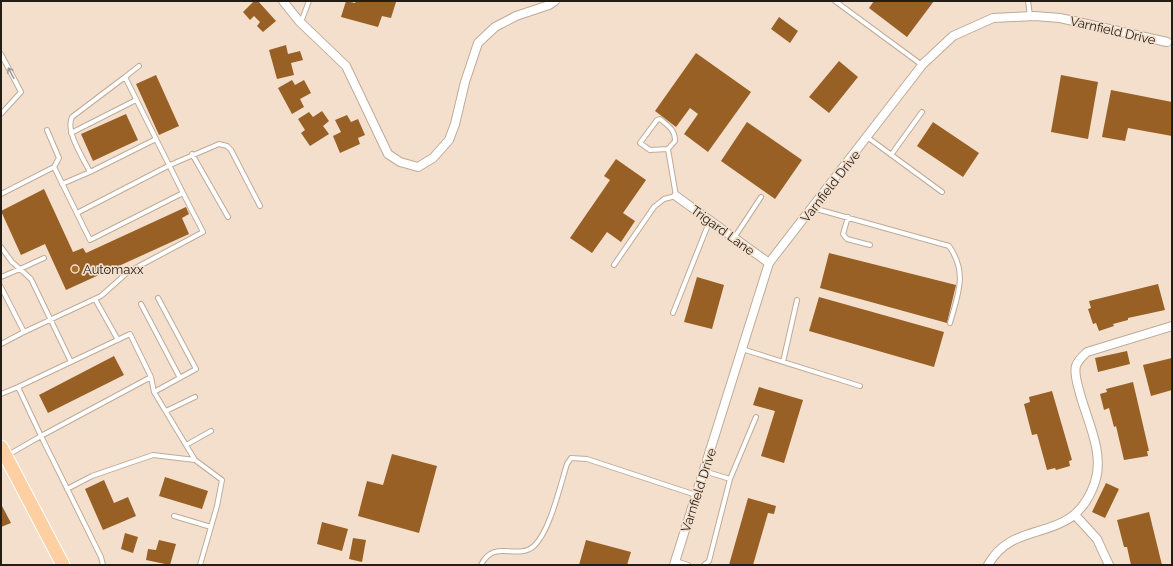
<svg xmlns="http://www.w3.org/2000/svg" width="1173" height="566" font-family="Raleway,sans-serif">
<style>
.building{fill:#986024}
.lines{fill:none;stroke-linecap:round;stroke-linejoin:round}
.lane-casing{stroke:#beab99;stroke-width:6}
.street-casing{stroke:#beab99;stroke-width:10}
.primary-casing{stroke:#fff;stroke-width:15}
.lane{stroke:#fff;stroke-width:4}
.street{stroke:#fff;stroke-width:8}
.primary{stroke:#fdcfa2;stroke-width:13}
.oneway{stroke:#9c9996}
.poi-dot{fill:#aa6f30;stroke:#f3dfcc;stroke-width:1.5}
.labels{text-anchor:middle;stroke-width:3.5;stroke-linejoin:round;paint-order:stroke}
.street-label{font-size:13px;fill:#241d16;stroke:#f3dfcc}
.poi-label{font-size:13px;fill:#241d16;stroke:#f3dfcc;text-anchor:start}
</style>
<rect width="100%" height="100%" fill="#f3dfcc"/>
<path class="building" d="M254 1H258L276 21 263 32 257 26 260 22 254 16 250 20 243 12Z
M346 1 355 3 356 1 396 2 391 18 382 16 378 27 341 17Z
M874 1H934L907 37 869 8Z
M779 17 798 31 790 43 771 29Z
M286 45 288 54 300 51 303 60 291 63 294 75 277 79 269 50Z
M696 53 751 92 708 152 684 134 698 114 690 108 676 127 655 111Z
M839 61 858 77 829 113 809 97Z
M156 75 179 126 159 135 136 84Z
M1061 75 1098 82 1088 139 1051 132Z
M292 80 295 85 304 80 311 93 300 99 304 107 292 114 278 88Z
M1111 90 1172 102V136L1128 128 1125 141 1102 137Z
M322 111 329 121 323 126 329 134 310 146 301 133 305 130 298 119 309 112 313 117Z
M126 114 138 140 93 161 81 134Z
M347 115 351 122 358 119 365 135 358 138 360 144 340 153 333 136 341 132 335 120Z
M747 122 802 160 775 199 721 161Z
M933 122 979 153 963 177 917 146Z
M616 159 646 180 623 213 635 221 621 242 607 232 592 253 570 238 610 180 604 176Z
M44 189 73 252 83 248 86 253 186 207 189 214 182 218 189 234 66 290 45 244 21 255 1 211Z
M829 253 956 285 947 323 820 288Z
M697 277 724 285 712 329 684 322Z
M1158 284 1165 310 1128 318V320L1113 324 1114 326 1099 331 1096 323 1093 324 1088 309 1091 308 1089 301Z
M819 297 944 332 934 367 809 331Z
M1127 351 1130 364 1098 372 1095 358Z
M114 356 124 375 48 413 39 395Z
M1172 358V390L1151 396 1143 365Z
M1133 382 1149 451H1147L1148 456 1124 460 1116 426 1114 427 1109 408 1104 410 1100 394 1107 392 1106 389Z
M759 387 803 400 784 463 761 456 775 411 753 405Z
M1052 391 1072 460 1069 461 1070 466 1056 470 1055 468 1047 470 1037 434 1032 435 1024 404 1030 402 1029 397Z
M392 454 437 466 419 533 358 516 367 481 383 485Z
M165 477 208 491 202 509 159 496Z
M104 480 114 503 128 497 136 516 103 530 85 489Z
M1106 483 1119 489 1105 518 1092 512Z
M748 498 776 506 774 514 768 513 753 565H729Z
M1 504 11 523 1 527Z
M1149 512 1162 565H1131L1127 547H1124L1117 520Z
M322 522 348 529 342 551 317 544Z
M125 533 138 537 133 553 121 549Z
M353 538 366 540 362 562 349 559Z
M159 540 176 544 170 565 146 560 148 549 156 550Z
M586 540 631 552 627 565H579Z"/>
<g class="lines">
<defs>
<path id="lane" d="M835 1 922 65
M1028 1 1030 16
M301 22 309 1
M1 54 21 92 1 114
M139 66 125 77 183 193
M47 130 59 158 54 167
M71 133 136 100
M867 137 942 192
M192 154 228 217
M891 155 922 112
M90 172 156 139
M62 184 90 172C83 158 65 131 72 117L125 77
M1 194 54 167 90 240 183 193 203 232 128 272 101 296 24 332 1 287
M813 208 949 246C968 273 958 294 950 323
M77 213 170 165 219 144 227 146 231 150 260 206
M848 217 843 234 847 239 870 245
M734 238 761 197
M1 247 12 262 20 269 44 258
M614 265 654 207 664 199 676 196 668 149 675 141C675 129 668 126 660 119L657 120 640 143 650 150 668 149
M1 277 20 269 31 279 71 362
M95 299 118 340
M141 304 180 378
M673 313 710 220
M1 344 24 332
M742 349 860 386
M783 362 797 300
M151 377 154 392 196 369 158 298
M154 392 195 460
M1 394 18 387
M166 411 195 397
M186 445 211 431
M8 455 41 436 18 387 130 334 151 377 41 436 101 557 103 565
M704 471 730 479
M67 489 92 476 153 455 195 460 222 480 217 506 200 565
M174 516 211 527
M676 561 688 565
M481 565C494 538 517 561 534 546 550 531 560 486 567 464L571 458 587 459 696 495
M704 565 709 561 730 479 756 417"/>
<path id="street" d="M283 1 299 21 346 66 388 154 400 162 418 167 433 158 449 140 455 124 465 82 478 43 495 27 516 16 549 5 555 1
M676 196 769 263
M1075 515 1097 539 1109 565
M674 565 769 263 923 64 953 36 993 18 1034 16 1060 18 1167 42
M988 565C1016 515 1073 548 1095 482 1105 452 1086 419 1079 390 1077 382 1074 374 1076 366 1078 360 1083 356 1087 352L1172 326"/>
<path id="primary" d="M1 447 63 565"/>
</defs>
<use href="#lane" class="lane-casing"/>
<use href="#street" class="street-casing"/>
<use href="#primary" class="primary-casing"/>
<use href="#lane" class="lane"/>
<use href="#street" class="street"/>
<use href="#primary" class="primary"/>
</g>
<defs><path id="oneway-shaft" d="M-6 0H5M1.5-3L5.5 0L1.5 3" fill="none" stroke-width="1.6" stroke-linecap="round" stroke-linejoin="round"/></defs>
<use class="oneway" href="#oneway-shaft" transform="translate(11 73) rotate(-118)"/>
<circle class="poi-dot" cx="75" cy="269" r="4"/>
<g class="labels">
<g class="street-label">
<text transform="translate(1113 30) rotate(13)" y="5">Varnfield Drive</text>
<text transform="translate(830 186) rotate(-52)" y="5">Varnfield Drive</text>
<text transform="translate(723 230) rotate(36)" y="5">Trigard Lane</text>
<text transform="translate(698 490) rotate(-72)" y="5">Varnfield Drive</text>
</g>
<g class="poi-label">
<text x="83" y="274">Automaxx</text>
</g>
</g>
<rect width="1173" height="566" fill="none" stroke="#241d16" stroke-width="4"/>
</svg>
